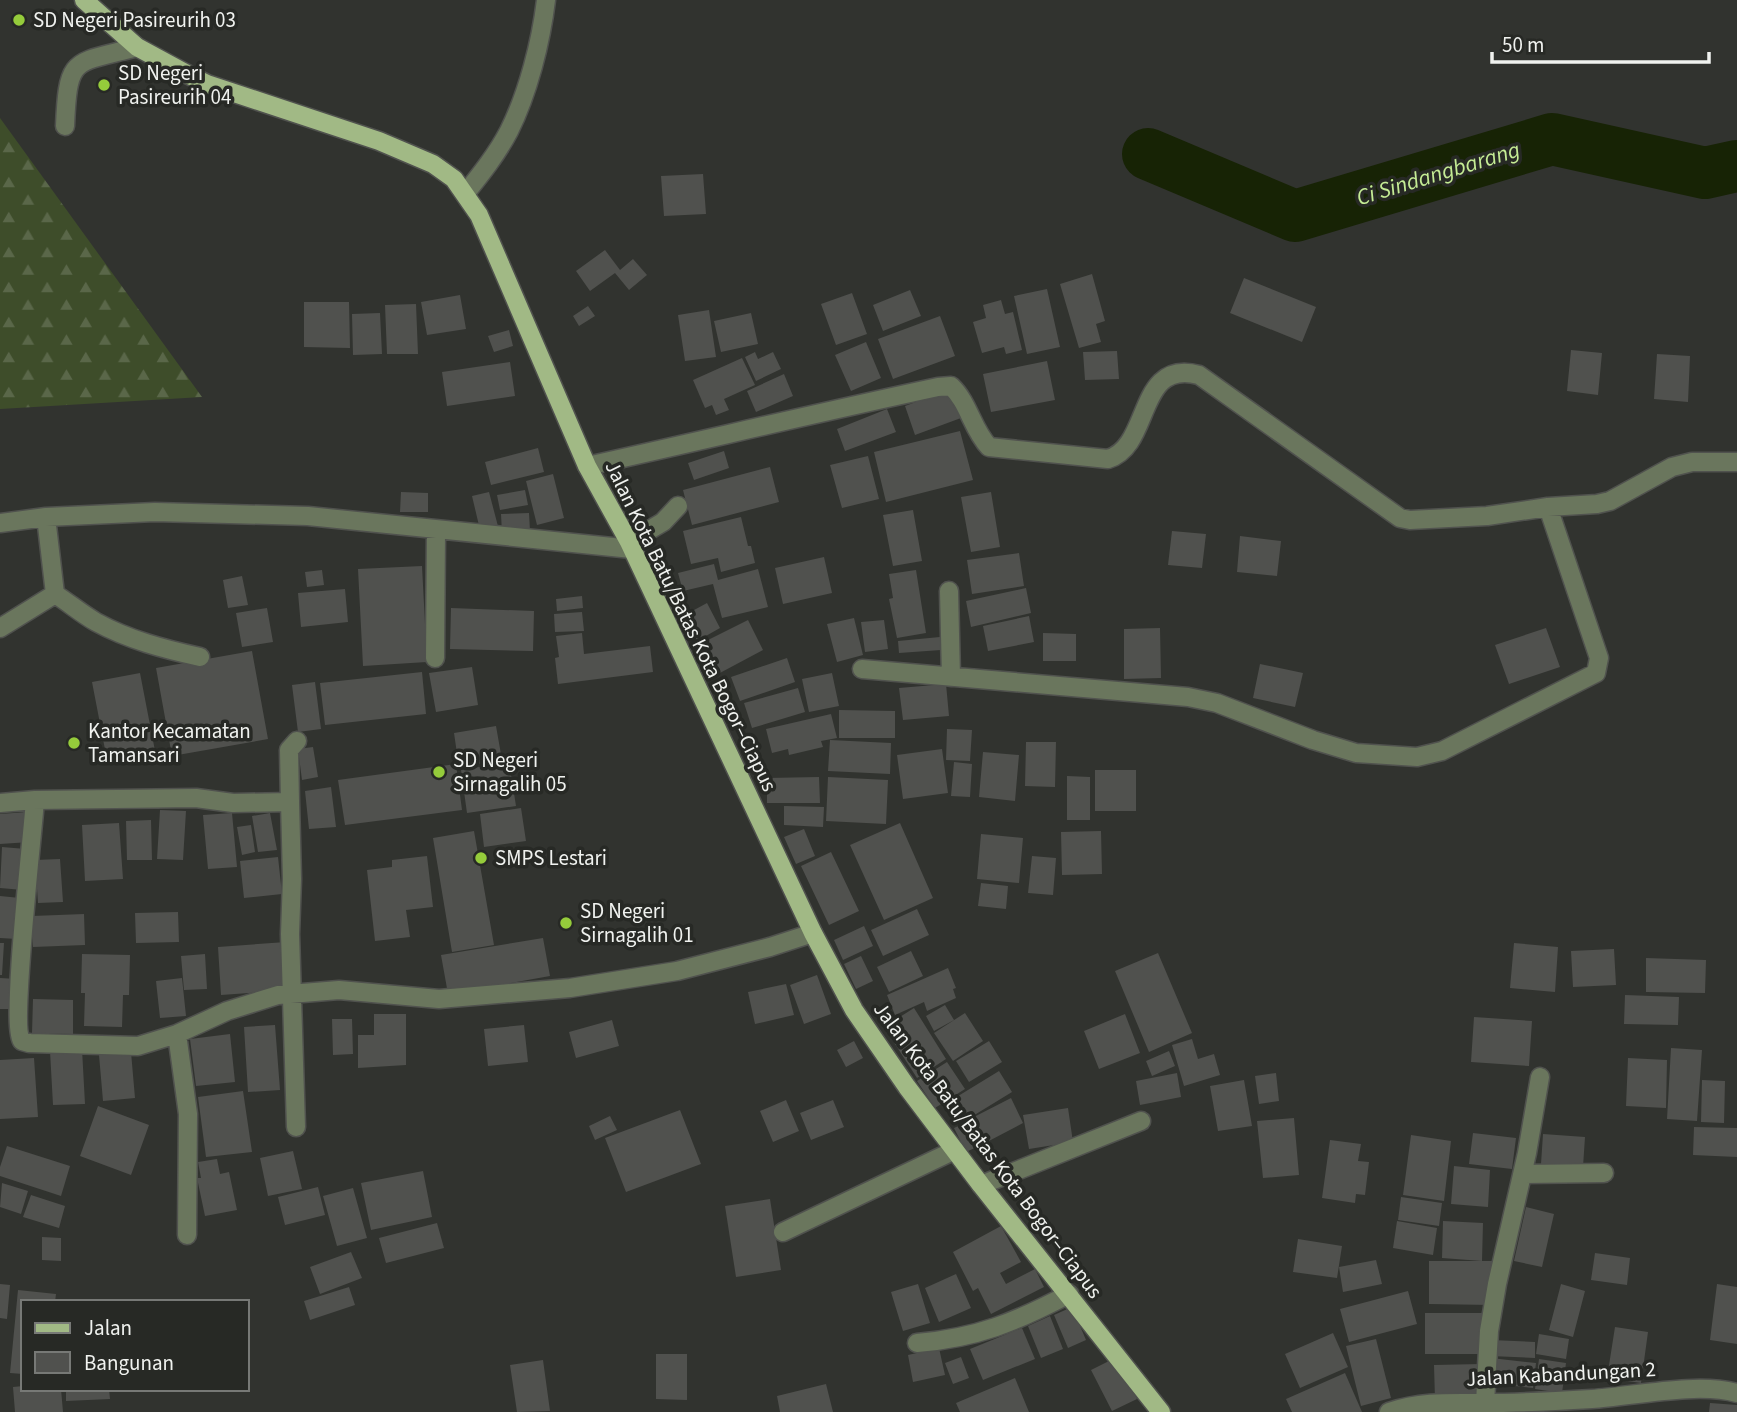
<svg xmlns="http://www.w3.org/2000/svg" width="1737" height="1412" font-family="'Source Sans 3',sans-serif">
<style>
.forest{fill:url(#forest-firs)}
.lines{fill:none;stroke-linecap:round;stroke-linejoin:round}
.river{stroke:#172305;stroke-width:52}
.building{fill:#50514e}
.minor-casing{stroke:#50524e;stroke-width:21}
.major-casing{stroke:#50524e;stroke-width:21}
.minor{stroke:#6a765d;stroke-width:18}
.major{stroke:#a1b985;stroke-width:18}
.poi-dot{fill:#95cc3b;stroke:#272925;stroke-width:2.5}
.labels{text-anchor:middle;stroke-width:7;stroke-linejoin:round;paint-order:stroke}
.poi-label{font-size:21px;fill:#f0f2ef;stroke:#272925;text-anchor:start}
.street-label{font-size:21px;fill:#f0f2ef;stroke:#272925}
.water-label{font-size:23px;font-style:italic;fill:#c5ec95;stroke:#272925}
</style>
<defs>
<pattern id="forest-firs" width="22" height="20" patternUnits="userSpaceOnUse" patternTransform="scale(1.75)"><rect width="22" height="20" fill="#3e4d2a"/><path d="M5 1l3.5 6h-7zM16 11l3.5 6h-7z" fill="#5a6749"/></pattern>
</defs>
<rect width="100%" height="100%" fill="#31332f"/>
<path class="forest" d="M0 118 202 397 0 409Z"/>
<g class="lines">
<path class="river" d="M1148 154 1295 216 1552 139 1705 173 1737 166"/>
</g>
<path class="building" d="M703 174 706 214 664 216 661 176Z
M605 250 620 270 633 259 647 275 629 290 615 273 590 291 576 271Z
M1092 274 1105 321 1096 324 1101 342 1079 348 1060 284Z
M1244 278 1316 307 1302 342 1230 313Z
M1047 289 1060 347 1027 354 1014 296Z
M910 290 921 316 883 331 873 305Z
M852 293 867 334 836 345 821 304Z
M460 295 466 329 427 335 421 302Z
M1001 300 1005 314 1013 312 1022 350 1006 354 1004 347 982 353 973 322 986 318 983 305Z
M304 302H349L350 348 304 347Z
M416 304 418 354H387L385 305Z
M588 306 595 316 579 326 573 316Z
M709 310 716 357 685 361 678 315Z
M380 313 382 354 353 355 352 314Z
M751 313 758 344 721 352 714 321Z
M940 316 955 356 893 379 878 339Z
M509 330 513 346 494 352 488 336Z
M866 342 881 378 851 391 835 355Z
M1571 350 1602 353 1598 395 1567 391Z
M1117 351 1119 379 1085 380 1083 352Z
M755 352 758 359 773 352 781 369 756 381 745 357Z
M1657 354 1690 356 1688 402 1654 399Z
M742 358 755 385 724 399 729 410 716 415 712 405 705 408 693 380Z
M1047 361 1055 400 991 412 983 374Z
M510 362 515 396 447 406 442 372Z
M784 374 793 396 756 412 747 391Z
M951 389 961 418 915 435 905 406Z
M887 409 896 432 845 451 837 429Z
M960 431 973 480 886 502 874 452Z
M538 448 544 472 491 485 485 462Z
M724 451 729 468 694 480 688 463Z
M868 456 879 499 842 508 830 465Z
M770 467 779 502 692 525 683 490Z
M553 474 564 518 537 525 526 481Z
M525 490 528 505 500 510 497 495Z
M401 492 428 493V512H400Z
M489 492 499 530 481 534 472 496Z
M991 492 1000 547 971 552 961 497Z
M913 510 922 561 893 566 883 515Z
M529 513 530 531 502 533 501 514Z
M741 517 748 546H751L755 563 721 572 718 558 691 564 683 531Z
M1172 531 1206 534 1202 568 1168 565Z
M1240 536 1281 541 1277 576 1237 572Z
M1019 553 1024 586 972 594 967 560Z
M824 557 832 593 783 604 775 568Z
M714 564 718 580 758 569 768 607 722 618 713 584 683 591 678 573Z
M422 566 427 662 363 666 358 569Z
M322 570 324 585 307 587 305 572Z
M916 570 926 633 897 638 889 599 893 598 889 574Z
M242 576 248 605 228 608 223 580Z
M1026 588 1031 613 971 627 966 601Z
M345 589 348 622 301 627 298 593Z
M582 596 583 608 557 611 556 599Z
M707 603 720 628 697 641 683 616Z
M267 608 273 642 242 647 236 613Z
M451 608 534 611 533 651 450 649Z
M582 612 584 631 555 632 554 614Z
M1029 616 1034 642 988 651 983 626Z
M854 618 863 655 837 662 827 624Z
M748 620 763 650 718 674 702 643Z
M884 620 888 649 865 652 861 622Z
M1160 628 1161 678 1124 679V629Z
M1546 628 1560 667 1509 684 1495 645Z
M582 633 584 654 650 646 653 672 558 684 555 658 559 657 556 636Z
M1043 633 1076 634V661H1043Z
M940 637 941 650 899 653 898 641Z
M252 651 268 739 172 756 156 668Z
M787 658 795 682 740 701 731 677Z
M1260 664 1303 673 1295 707 1253 698Z
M472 667 478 705 436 712 429 673Z
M422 672 426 714 325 725 320 683Z
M140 673 156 756 108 765 92 682Z
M832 673 839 706 809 712 802 679Z
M315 682 321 729 298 732 292 685Z
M946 684 949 716 903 720 899 688Z
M798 688 805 712 752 728 744 703Z
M839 710 895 711V738H839Z
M831 714 837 738 821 741 823 747 789 755 788 749 772 753 766 729Z
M496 726 502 760 459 767 454 733Z
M947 729 972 730 970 761 946 760Z
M830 740 891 743 890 774 828 771Z
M1026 742H1056L1055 787 1025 786Z
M313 747 318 777 302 780 298 749Z
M942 749 948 793 903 799 897 755Z
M983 752 1019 755 1015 801 979 797Z
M509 762 516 806 467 813 461 770Z
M954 762 972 764 970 797 951 796Z
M456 764 462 810 345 825 338 780Z
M1095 770H1136V811H1095Z
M1067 776 1090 777V820H1067Z
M819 777 820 803H767V778Z
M828 777 888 780 886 824 826 821Z
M331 787 336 827 309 829 305 791Z
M784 806 824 807 823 827 784 825Z
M521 808 526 841 484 847 480 814Z
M160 810 186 811 183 860 157 859Z
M27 812 30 842 0 844V814Z
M232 813 237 867 208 869 203 815Z
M270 813 277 850 258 852 252 816Z
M151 820 152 860H127L126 821Z
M119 823 123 879 85 881 82 825Z
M900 823 933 898 884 920 850 845Z
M251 825 255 852 242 855 237 827Z
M804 829 815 856 796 864 784 837Z
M474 831 494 945 452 952 433 838Z
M1101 831 1102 874 1062 875 1061 832Z
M981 834 1023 838 1019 883 977 879Z
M2 847 26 849 23 890 0 888Z
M831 852 859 911 829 925 801 866Z
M427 856 433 907 406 910 410 937 375 941 367 870 392 867V860Z
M1032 856 1056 858 1053 895 1028 893Z
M278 857 282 894 244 898 240 861Z
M60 859 63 902 38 903 35 860Z
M981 883 1008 886 1006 909 978 906Z
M0 896 20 898 17 939 0 938Z
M917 909 929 935 883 956 871 930Z
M178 912 179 942 136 943 135 913Z
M84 914 85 945 33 947 32 916Z
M864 926 873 946 843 960 834 940Z
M543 938 550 976 448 994 441 955Z
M286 942 289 990 221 995 218 947Z
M0 943H4L2 975H0Z
M1514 943 1558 947 1555 992 1510 988Z
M1614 949 1616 985 1573 987 1571 951Z
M911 951 923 976 889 992 877 967Z
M1158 953 1192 1033 1149 1052 1115 971Z
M82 954 130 955 129 995H123L122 1027 84 1026 85 993H81Z
M205 954 207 989 184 990 181 956Z
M861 956 873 981 856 989 844 964Z
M1646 958 1706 960 1705 993 1646 992Z
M948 968 956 988 953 989 956 998 927 1011 924 1002 895 1015 887 995Z
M817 975 831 1014 804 1024 790 985Z
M0 978 17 979 16 1009H0Z
M182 978 186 1016 160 1018 156 981Z
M786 984 794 1015 755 1024 748 992Z
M1625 995 1679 997 1678 1025 1624 1024Z
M33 999 73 1000V1034L32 1033Z
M945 1005 954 1020 934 1031 926 1016Z
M914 1008 946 1059 917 1078 884 1027Z
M965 1013 983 1041 953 1061 934 1033Z
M374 1014H406V1065L358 1068V1035H374Z
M1125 1014 1140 1053 1099 1069 1084 1031Z
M1474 1017 1532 1021 1529 1066 1471 1062Z
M332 1019H352L353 1054 333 1055Z
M612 1020 619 1046 576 1058 569 1032Z
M275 1025 280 1090 248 1092 244 1027Z
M524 1025 528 1062 488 1066 484 1029Z
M230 1034 235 1082 196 1086 190 1039Z
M1192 1039 1198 1059 1214 1054 1220 1075 1184 1086 1172 1045Z
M854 1041 863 1058 846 1067 837 1050Z
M989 1041 1002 1062 969 1082 956 1061Z
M1671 1048 1702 1050 1697 1121 1667 1119Z
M82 1049 85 1104 53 1105 50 1051Z
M1169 1051 1175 1066 1152 1076 1146 1061Z
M131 1052 135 1098 103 1101 99 1055Z
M34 1058 38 1117 0 1119V1060Z
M1628 1058 1667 1060 1666 1108 1626 1106Z
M947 1062 965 1089 935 1108 917 1081Z
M999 1071 1012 1092 963 1122 950 1101Z
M1177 1073 1181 1097 1140 1105 1136 1081Z
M1276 1073 1279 1101 1259 1104 1255 1076Z
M1244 1080 1252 1126 1218 1131 1210 1086Z
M1702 1080 1725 1081 1724 1123 1701 1122Z
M243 1091 252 1152 206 1157 198 1097Z
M1011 1098 1023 1123 985 1143 972 1118Z
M786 1100 799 1131 773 1142 760 1111Z
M833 1100 844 1127 811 1140 800 1113Z
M98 1106 149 1125 131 1175 80 1156Z
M1068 1108 1073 1142 1029 1149 1023 1115Z
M680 1110 701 1164 626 1192 605 1138Z
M610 1116 617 1130 595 1140 589 1126Z
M1294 1118 1299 1175 1263 1178 1257 1121Z
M965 1123 977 1147 966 1152 954 1128Z
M1694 1127 1737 1128V1157L1693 1155Z
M1473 1133 1516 1138 1512 1169 1469 1164Z
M1543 1134 1585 1137 1583 1167 1541 1164Z
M1411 1135 1451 1141 1444 1201 1403 1195Z
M1330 1140 1361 1144 1358 1161 1369 1162 1365 1195 1356 1194 1355 1203 1322 1198Z
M7 1146 70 1166 61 1196 0 1176V1167Z
M293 1151 302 1189 268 1196 260 1158Z
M217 1159 220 1174 229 1172 237 1210 205 1216 197 1178H201L198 1162Z
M1454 1166 1490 1170 1488 1207 1451 1204Z
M423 1171 432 1217 371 1230 361 1183Z
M2 1183 28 1191 21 1214 0 1207Z
M318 1187 325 1215 285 1225 278 1197Z
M353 1188 367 1238 337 1246 323 1196Z
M31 1195 65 1206 59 1228 23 1217Z
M1401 1197 1442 1203 1439 1226 1398 1220Z
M770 1199 781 1270 736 1277 725 1206Z
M1526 1207 1554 1214 1542 1267 1514 1261Z
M1397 1221 1437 1228 1433 1255 1393 1248Z
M1443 1221 1483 1223 1482 1261 1442 1258Z
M437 1223 444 1248 386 1263 379 1238Z
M1001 1226 1021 1262 1000 1273 1006 1284 1035 1269 1044 1287 991 1314 978 1288 973 1291 953 1252Z
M42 1237 61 1238V1261L42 1260Z
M1298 1239 1342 1246 1337 1278 1293 1272Z
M351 1252 362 1278 320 1294 310 1267Z
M1595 1253 1630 1258 1627 1285 1591 1280Z
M1376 1260 1382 1284 1343 1292 1339 1267Z
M1429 1261H1492V1305L1429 1304Z
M956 1274 971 1308 939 1322 925 1288Z
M0 1284 10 1285 7 1319 0 1318Z
M918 1284 930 1323 903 1331 891 1292Z
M1561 1284 1585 1291 1573 1337 1549 1330Z
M1717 1284 1737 1287V1344L1710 1340Z
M349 1287 355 1305 310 1320 304 1301Z
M18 1290 56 1294 55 1302H23V1374L10 1373Z
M1408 1291 1417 1324 1349 1342 1340 1309Z
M1072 1307 1086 1340 1068 1348 1054 1315Z
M1425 1313H1482V1354H1425Z
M1050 1316 1063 1349 1041 1358 1028 1326Z
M1615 1327 1648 1332 1641 1383 1607 1378Z
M1022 1328 1035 1359 983 1380 970 1349Z
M1333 1333 1348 1367 1300 1388 1285 1354Z
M1539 1334 1569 1339 1566 1359 1536 1354Z
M1376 1339 1391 1398 1361 1406 1346 1346Z
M1491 1340 1535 1342V1358L1490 1356Z
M939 1348 945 1375 913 1382 908 1355Z
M656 1354H687V1400L656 1399Z
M961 1357 969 1378 953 1384 945 1363Z
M1117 1357 1137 1399 1112 1411 1091 1370Z
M1491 1358 1536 1363 1533 1388 1488 1383Z
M1539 1359 1566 1363 1562 1393 1535 1389Z
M543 1360 550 1411 517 1412 510 1365Z
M1481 1364 1482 1399 1435 1400 1434 1365Z
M1345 1373 1362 1412H1292L1286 1399Z
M1015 1378 1029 1412H960L956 1403Z
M826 1384 833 1412H780L777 1396Z
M23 1386V1389H61L63 1412H15L13 1387Z
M66 1389H109L110 1399 66 1401Z
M1710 1403 1737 1405V1412H1709Z"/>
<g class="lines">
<defs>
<path id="minor" d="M65 126C68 55 73 64 137 47
M465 194C481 174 497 154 509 131 528 93 541 42 546 0
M587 466C704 440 821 412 938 387L951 386C969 403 972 429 989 447L1108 459C1152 446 1136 358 1199 375L1400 518 1410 520 1487 516 1548 507 1597 504 1610 501 1672 467 1692 462H1737
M46 517 55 594C69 603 82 614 96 622 129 640 164 649 200 657
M0 523 46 517 155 512 308 516 632 549
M629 542 663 522 678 506
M949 591 951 677
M0 628 55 594
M435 658 436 531
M862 669 1188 697 1217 703 1313 740 1356 753 1417 757 1442 751 1596 673 1599 658 1548 507
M35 800C33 832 10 1027 22 1041L29 1043 138 1046 177 1034 227 1011 278 995 339 990 439 999 570 988 677 971 770 947 813 933
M290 802 289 750 297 741
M0 803 35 800 196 798 233 803 290 802 292 879 290 934 296 1127
M177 1034 188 1114 187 1235
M1523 1174 1604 1173
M981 1185 1141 1121
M783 1232 955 1150
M917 1343C977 1338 1016 1322 1069 1294
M1485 1403 1489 1331 1497 1284 1527 1153 1540 1077
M1389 1412C1422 1401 1451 1403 1484 1403 1520 1403 1557 1401 1592 1399 1634 1396 1698 1382 1737 1393"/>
<path id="major" d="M84 0 137 47 185 73 207 84 379 141 433 164 454 179 479 215 587 466 629 542 813 933 854 1010 907 1087 981 1185 1161 1412"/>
</defs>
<use href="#minor" class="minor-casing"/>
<use href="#major" class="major-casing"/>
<use href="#minor" class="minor"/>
<use href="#major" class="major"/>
</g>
<g class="poi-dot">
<circle cx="19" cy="20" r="7"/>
<circle cx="104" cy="85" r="7"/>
<circle cx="74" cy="743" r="7"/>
<circle cx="439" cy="772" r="7"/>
<circle cx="481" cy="858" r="7"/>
<circle cx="566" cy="923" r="7"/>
</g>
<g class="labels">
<g class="poi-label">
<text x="33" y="27">SD Negeri Pasireurih 03</text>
<text x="118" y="80">SD Negeri<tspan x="118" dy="24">Pasireurih 04</tspan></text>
<text x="88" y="738">Kantor Kecamatan<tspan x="88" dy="24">Tamansari</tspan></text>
<text x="453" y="767">SD Negeri<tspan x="453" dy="24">Sirnagalih 05</tspan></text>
<text x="495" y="865">SMPS Lestari</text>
<text x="580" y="918">SD Negeri<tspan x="580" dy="24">Sirnagalih 01</tspan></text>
</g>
<g class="street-label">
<text transform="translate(691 626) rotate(64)" y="7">Jalan Kota Batu/Batas Kota Bogor–Ciapus</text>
<text transform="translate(988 1150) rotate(53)" y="7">Jalan Kota Batu/Batas Kota Bogor–Ciapus</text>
<text transform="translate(1561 1374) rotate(-3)" y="7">Jalan Kabandungan 2</text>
</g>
<g class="water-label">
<text transform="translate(1438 173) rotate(-17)" y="8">Ci Sindangbarang</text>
</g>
</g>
<rect x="21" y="1300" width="228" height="91" fill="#272925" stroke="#777976" stroke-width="2"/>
<rect x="35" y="1323" width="35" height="10" fill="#a1b985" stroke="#777976" stroke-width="2"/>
<text x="84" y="1335" font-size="21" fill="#f0f2ef">Jalan</text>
<rect x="35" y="1352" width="35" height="21" fill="#50514e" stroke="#777976" stroke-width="2"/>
<text x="84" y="1370" font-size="21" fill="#f0f2ef">Bangunan</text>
<path d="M1492 52v10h217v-10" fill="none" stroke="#f0f2ef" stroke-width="3.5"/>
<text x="1502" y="52" font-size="21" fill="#f0f2ef" stroke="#272925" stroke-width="5" paint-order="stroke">50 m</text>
</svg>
